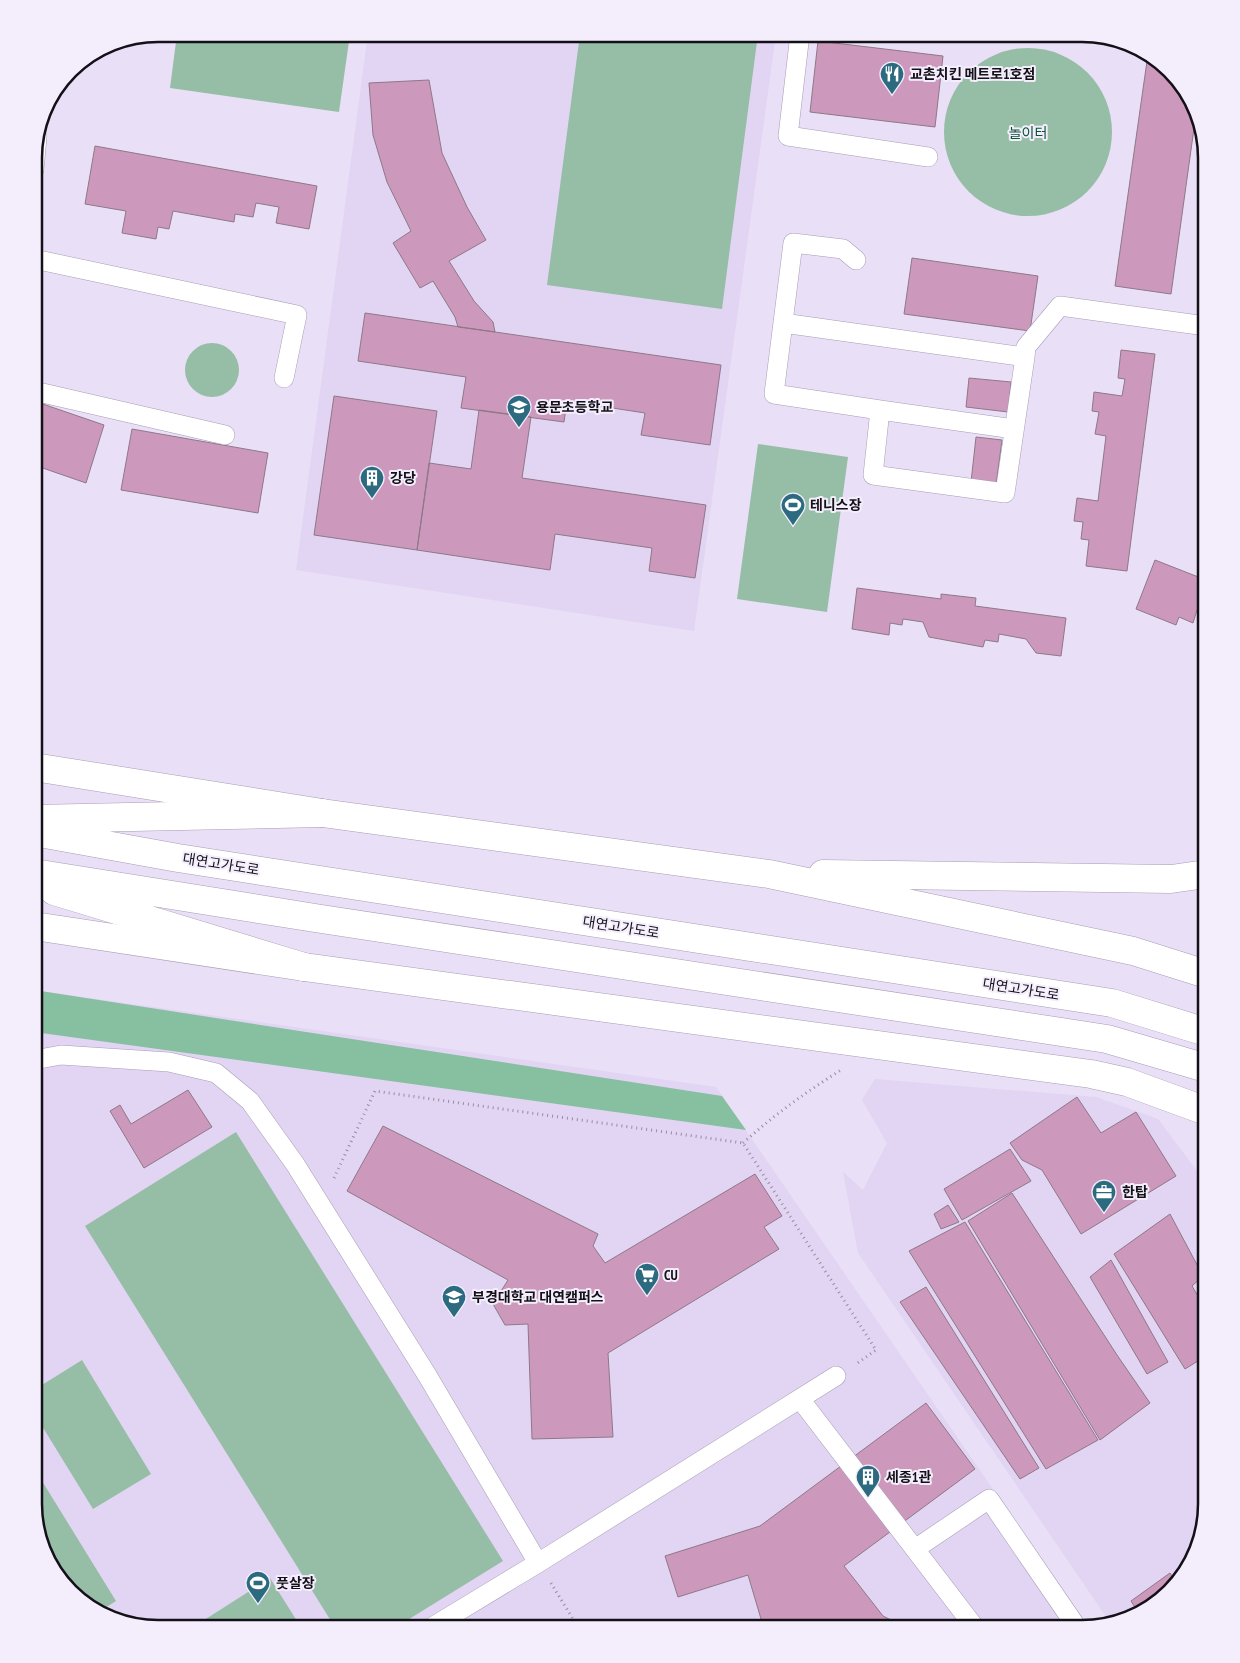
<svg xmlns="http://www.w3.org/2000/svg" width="1240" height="1663" font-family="'PT Sans Narrow','Noto Sans KR',sans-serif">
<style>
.built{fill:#e2d4f3}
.green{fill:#96bea7}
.forest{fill:#86c0a0}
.building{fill:#cc99bd;stroke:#8e7887}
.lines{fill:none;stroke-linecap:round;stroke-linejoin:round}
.lane-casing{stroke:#a79db4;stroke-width:20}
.secondary-casing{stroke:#a79db4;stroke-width:29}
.highway-casing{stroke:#a79db4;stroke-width:29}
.path{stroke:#968ea0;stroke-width:3;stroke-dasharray:1 4;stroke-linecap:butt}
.lane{stroke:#fff;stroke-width:19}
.secondary{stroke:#fff;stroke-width:28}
.highway{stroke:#fff;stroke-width:28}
.labels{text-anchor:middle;stroke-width:4;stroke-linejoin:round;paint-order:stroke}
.poi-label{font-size:14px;font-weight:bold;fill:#141018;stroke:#f4eefc;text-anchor:start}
.park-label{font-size:14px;fill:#075335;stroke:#f4eefc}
.street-label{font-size:14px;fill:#141018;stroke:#f4eefc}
.rim{fill:none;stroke:#141018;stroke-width:2.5}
</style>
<rect width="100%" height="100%" fill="#e9dff7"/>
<path class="built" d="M368 34H776L694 631 296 570Z
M34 990 716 1087 1088 1627 1082 1629H158L96 1613 55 1574 34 1505Z
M875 1079 1096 1097 1158 1119 1206 1183V1505L1190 1567 1151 1608 1109 1621 858 1253 843 1172 863 1190 887 1143 862 1100Z"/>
<path class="green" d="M177 34H350L339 112 170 88Z
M580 34H758L722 309 547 285Z
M944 132a84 84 0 1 1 168 0a84 84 0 1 1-168 0Z
M185 370a27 27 0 1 1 54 0a27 27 0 1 1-54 0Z
M758 444 848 457 827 612 737 599Z
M236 1132 503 1561 393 1629H336L85 1226Z
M82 1360 151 1474 93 1509 34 1413V1390Z
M34 1468 116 1601 97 1613 55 1574 34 1505Z
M270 1578 302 1629H190Z"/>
<path class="forest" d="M34 990 722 1096 746 1130 34 1032Z"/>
<path class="building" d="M818 41 943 56 935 127 810 112Z
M1148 54 1185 89 1195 121 1171 294 1115 286Z
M429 80 442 153 467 207 486 240 449 261 474 301 493 322 495 332 458 327 455 317 433 281 420 288 393 243 411 231 387 182 373 135 369 83Z
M95 146 317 186 309 229 276 223 279 207 256 203 253 217 235 214 234 222 173 211 169 229 158 227 156 239 122 233 126 211 85 204Z
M912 258 1038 276 1030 331 904 314Z
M365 313 721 365 710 445 641 435 645 413 567 401 564 422 461 408 466 377 358 361Z
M1121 350 1155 354 1127 571 1086 566 1089 540 1081 539 1083 522 1074 521 1077 498 1098 501 1106 436 1095 434 1099 412 1092 411 1094 392 1122 396 1125 379 1118 378Z
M969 378 1011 382 1008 412 966 407Z
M334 396 437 411 417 550 314 535Z
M34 401 104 425 86 483 34 465Z
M479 410 531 417 522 478 706 505 695 578 649 571 652 548 555 534 550 570 417 550 429 463 471 469Z
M132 429 268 453 258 513 121 490Z
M976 437 1002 440 996 485 971 482Z
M1155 560 1206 580V614L1197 610 1193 623 1179 617 1176 625 1136 609Z
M857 588 941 599V594L976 598 975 606 1066 618 1061 656 1036 653 1026 639 999 634 998 642 985 640 983 647 929 637 923 622 903 619 902 625 890 623 889 635 852 629Z
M188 1090 212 1127 144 1168 110 1111 120 1105 131 1124Z
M1077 1097 1101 1133 1136 1112 1176 1176 1081 1234 1042 1170 1022 1160 1010 1143Z
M383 1126 598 1234 593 1246 605 1263 755 1174 782 1216 764 1227 779 1249 608 1353 613 1437 532 1439 528 1324 505 1325 493 1304 508 1280 347 1191Z
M1010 1149 1031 1181 962 1220 944 1189Z
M1012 1193 1117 1355 1150 1403 1100 1440 968 1221Z
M948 1205 959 1222 941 1229 934 1214Z
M1170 1214 1203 1276 1192 1286 1206 1310V1356L1185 1369 1114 1254Z
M965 1222 1098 1440 1046 1469 909 1251Z
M1111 1260 1168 1362 1147 1374 1090 1277Z
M926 1287 1039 1468 1020 1479 900 1302Z
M926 1403 975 1469 844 1566 883 1616 909 1629H764L748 1575 678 1597 665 1556 760 1526Z
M1170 1573 1176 1582 1151 1608 1138 1612 1131 1601Z"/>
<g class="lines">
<defs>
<path id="lane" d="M800 34 788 136 928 157
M34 170 37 137
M34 259 297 315 284 378
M856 260 843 249 793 243 774 394 880 410
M783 323 1025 357
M34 391 225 435
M1014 429 880 410 873 475 1005 493 1025 357 1026 347 1060 306 1206 326
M34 1060 61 1055 169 1062 216 1073 250 1101 295 1164 427 1375 538 1563
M800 1399 976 1629
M915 1549 989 1499 1078 1629
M429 1629 538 1563 836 1376"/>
<path id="secondary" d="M34 767 322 813 769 874 1133 951 1206 974
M823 874 1171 879 1206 874
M34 926 304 967 1091 1074 1127 1082 1206 1111"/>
<path id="highway" d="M34 819 322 813
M34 832 178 858 1112 1003 1206 1032
M34 873 315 918 1107 1039 1206 1068
M54 891 304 967"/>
</defs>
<use href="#lane" class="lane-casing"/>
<use href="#secondary" class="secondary-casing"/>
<use href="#highway" class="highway-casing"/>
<path class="path" d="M743 1143C774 1115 806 1092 841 1070
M334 1178 375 1091 743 1143 876 1350 856 1364
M551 1583 579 1629"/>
<use href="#lane" class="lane"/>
<use href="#secondary" class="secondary"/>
<use href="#highway" class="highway"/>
</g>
<defs>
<symbol id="restaurant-pin" viewBox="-11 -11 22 30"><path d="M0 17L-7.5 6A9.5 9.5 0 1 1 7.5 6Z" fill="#2c6a80" stroke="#f4eefc"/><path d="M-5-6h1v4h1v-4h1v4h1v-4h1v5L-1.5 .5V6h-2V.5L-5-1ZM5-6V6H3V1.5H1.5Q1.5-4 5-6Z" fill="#fff"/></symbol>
<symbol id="school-pin" viewBox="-11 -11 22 30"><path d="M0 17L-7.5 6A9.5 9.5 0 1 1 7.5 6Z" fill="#2c6a80" stroke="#f4eefc"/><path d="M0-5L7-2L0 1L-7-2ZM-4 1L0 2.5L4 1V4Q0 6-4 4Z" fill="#fff"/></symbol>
<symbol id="building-pin" viewBox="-11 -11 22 30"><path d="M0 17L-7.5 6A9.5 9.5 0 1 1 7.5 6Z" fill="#2c6a80" stroke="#f4eefc"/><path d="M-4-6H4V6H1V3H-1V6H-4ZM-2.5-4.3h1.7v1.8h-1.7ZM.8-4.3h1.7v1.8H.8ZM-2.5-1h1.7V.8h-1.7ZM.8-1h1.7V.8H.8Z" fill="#fff"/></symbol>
<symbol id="stadium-pin" viewBox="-11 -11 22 30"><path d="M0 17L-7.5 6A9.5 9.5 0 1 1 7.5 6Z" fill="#2c6a80" stroke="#f4eefc"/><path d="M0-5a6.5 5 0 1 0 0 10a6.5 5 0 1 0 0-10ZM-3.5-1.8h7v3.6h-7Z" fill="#fff"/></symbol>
<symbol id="office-pin" viewBox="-11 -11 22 30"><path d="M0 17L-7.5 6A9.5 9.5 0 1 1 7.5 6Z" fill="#2c6a80" stroke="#f4eefc"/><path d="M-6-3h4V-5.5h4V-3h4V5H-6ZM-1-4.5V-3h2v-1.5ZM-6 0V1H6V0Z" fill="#fff"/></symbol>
<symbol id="supermarket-pin" viewBox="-11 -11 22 30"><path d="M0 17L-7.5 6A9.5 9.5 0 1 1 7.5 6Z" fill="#2c6a80" stroke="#f4eefc"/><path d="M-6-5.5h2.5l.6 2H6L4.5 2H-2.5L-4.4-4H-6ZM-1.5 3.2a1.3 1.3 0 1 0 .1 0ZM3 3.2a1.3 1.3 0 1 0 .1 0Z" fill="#fff"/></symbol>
<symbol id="university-pin" viewBox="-11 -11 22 30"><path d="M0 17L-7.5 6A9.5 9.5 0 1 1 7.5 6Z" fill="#2c6a80" stroke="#f4eefc"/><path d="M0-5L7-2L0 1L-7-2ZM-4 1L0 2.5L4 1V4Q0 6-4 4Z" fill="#fff"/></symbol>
</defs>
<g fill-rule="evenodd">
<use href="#restaurant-pin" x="878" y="60" width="28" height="38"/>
<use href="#school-pin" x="505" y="393" width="28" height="38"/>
<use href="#building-pin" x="358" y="464" width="28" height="38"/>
<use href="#stadium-pin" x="779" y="491" width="28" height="38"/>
<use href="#office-pin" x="1090" y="1178" width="28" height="38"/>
<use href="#supermarket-pin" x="633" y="1261" width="28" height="38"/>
<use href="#university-pin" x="440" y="1283" width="28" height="38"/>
<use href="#building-pin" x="854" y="1463" width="28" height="38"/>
<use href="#stadium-pin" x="244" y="1569" width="28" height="38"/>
</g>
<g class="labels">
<g class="poi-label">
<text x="910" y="79">교촌치킨 메트로1호점</text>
<text x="536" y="412">용문초등학교</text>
<text x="390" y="483">강당</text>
<text x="810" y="510">테니스장</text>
<text x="1122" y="1197">한탑</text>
<text x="664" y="1280">CU</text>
<text x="472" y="1302">부경대학교 대연캠퍼스</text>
<text x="886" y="1482">세종1관</text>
<text x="276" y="1588">풋살장</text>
</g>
<g class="park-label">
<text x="1028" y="138">놀이터</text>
</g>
<g class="street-label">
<text transform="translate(221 864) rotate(9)" y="5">대연고가도로</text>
<text transform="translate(621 927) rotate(9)" y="5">대연고가도로</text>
<text transform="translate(1021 989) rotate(9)" y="5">대연고가도로</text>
</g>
</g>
<path d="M0 0H1240V1663H0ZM158 42H1082A116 116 0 0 1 1198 158V1504A116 116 0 0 1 1082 1620H158A116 116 0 0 1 42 1504V158A116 116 0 0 1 158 42Z" fill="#f4eefc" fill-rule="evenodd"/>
<path class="rim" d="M158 42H1082A116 116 0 0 1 1198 158V1504A116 116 0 0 1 1082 1620H158A116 116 0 0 1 42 1504V158A116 116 0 0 1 158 42Z"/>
</svg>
